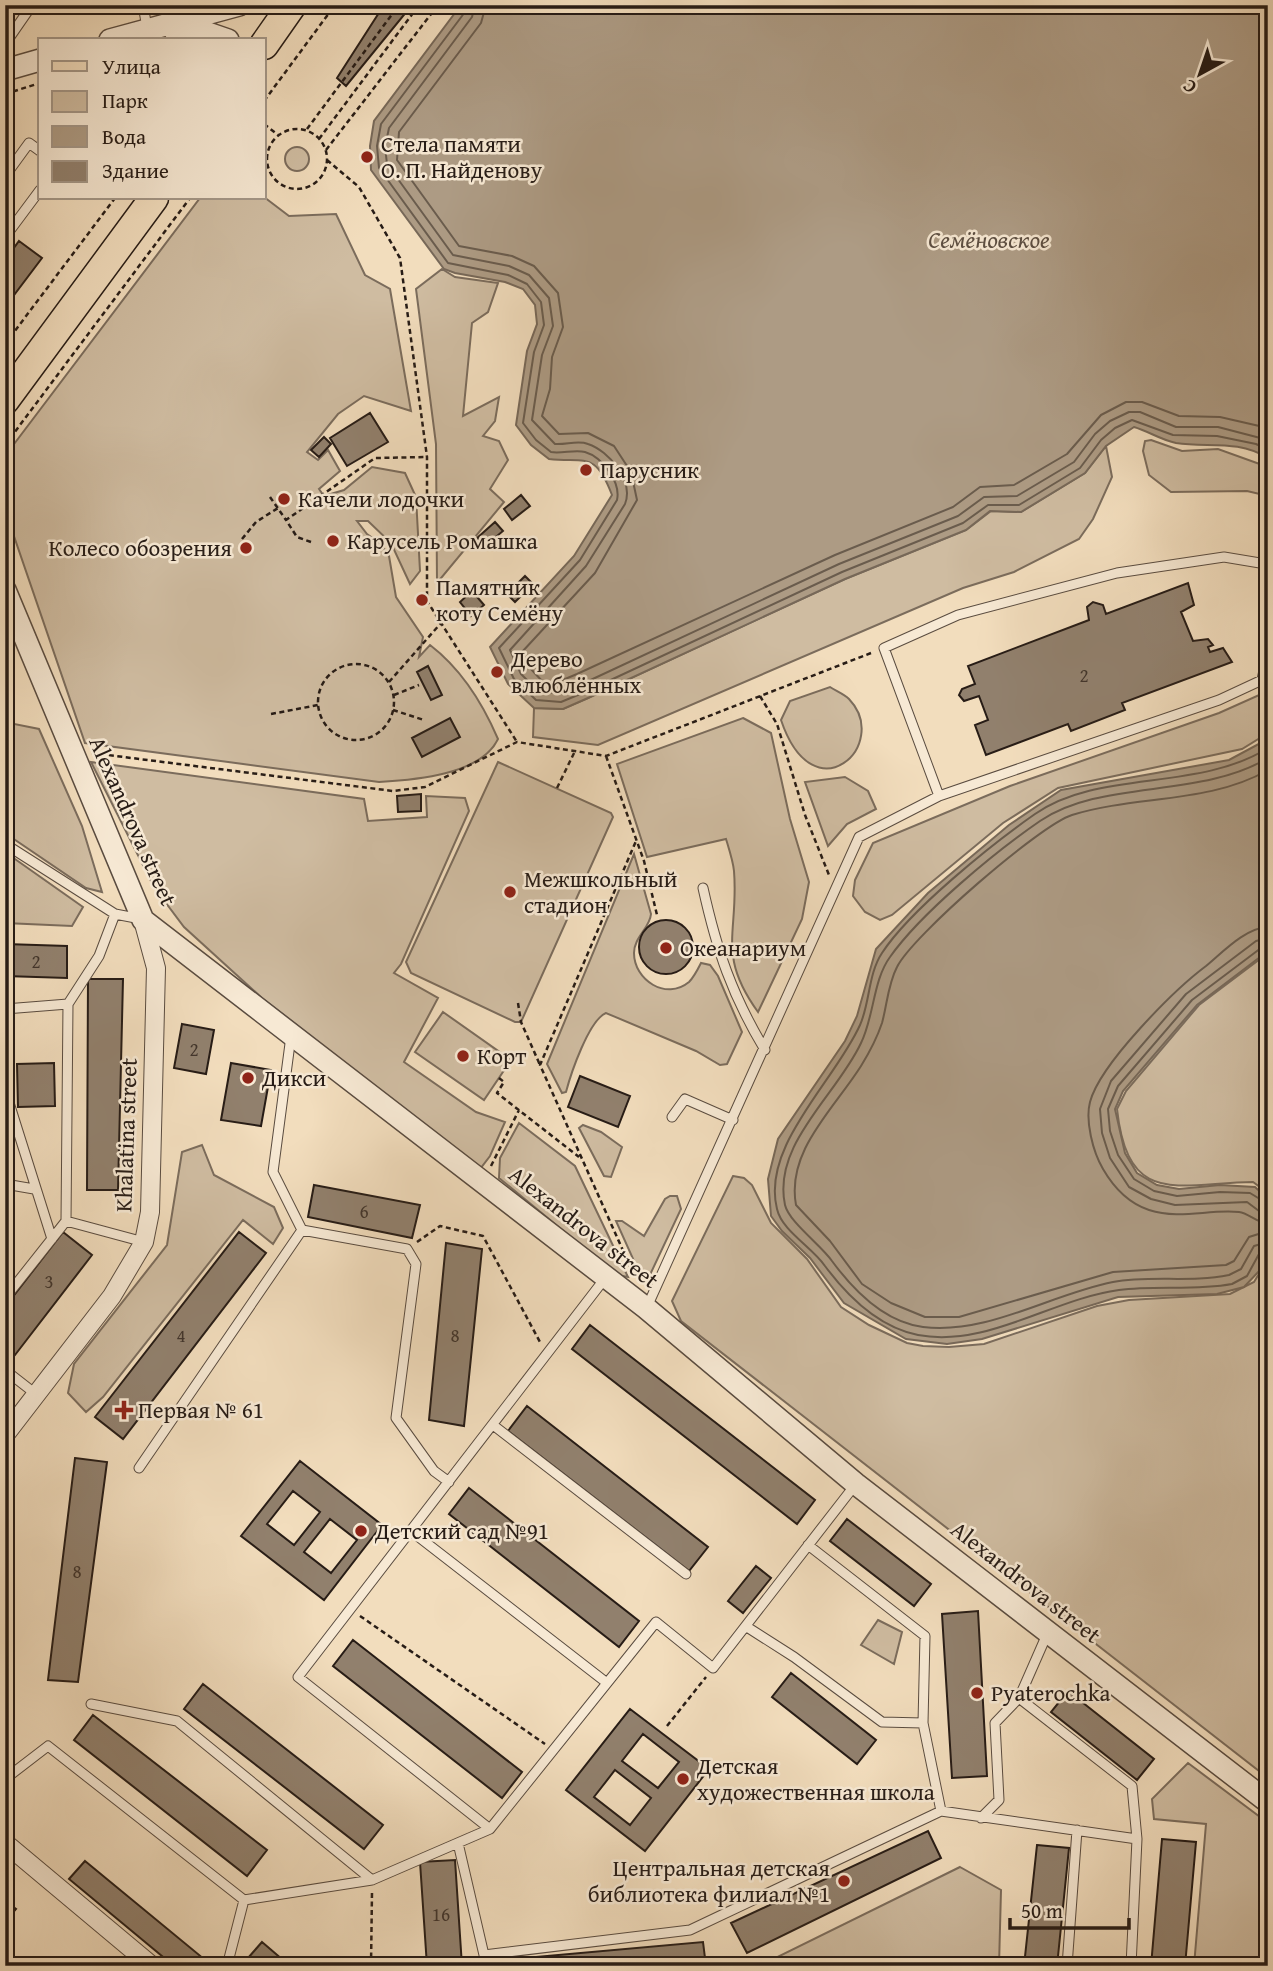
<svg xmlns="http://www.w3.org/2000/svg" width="1273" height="1971" font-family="'Gentium Book Plus',serif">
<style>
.green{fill:#cfbca1;stroke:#7b6c5c;stroke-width:2}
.water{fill:#ad9b84;stroke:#776858;stroke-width:2}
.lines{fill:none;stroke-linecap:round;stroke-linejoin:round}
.shore{stroke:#6a5c4d;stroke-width:2}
.building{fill:#91806d;stroke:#271c16;stroke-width:2;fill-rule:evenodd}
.service-casing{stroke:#5a4c40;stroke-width:11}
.minor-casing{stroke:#5a4c40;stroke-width:20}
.tertiary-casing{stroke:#5a4c40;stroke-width:24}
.primary-casing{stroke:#271c16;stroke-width:31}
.path{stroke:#271c16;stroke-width:2.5;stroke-dasharray:5 3.5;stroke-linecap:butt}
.service{stroke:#f7e9d4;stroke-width:9}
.minor{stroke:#f7e9d4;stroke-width:18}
.tertiary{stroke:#f7e9d4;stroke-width:21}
.primary{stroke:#f2ddbd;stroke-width:28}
.poi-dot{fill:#8f2418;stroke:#f7e9d4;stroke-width:2.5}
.labels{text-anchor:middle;stroke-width:5;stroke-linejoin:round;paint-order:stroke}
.number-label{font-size:19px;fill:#42352c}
.poi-label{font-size:23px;fill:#271c16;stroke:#f7e9d4;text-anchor:start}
.street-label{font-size:23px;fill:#271c16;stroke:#f7e9d4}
.water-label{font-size:24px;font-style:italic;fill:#5d4f42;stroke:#f7e9d4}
</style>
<rect width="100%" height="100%" fill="#f2ddbd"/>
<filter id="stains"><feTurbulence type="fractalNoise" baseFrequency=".00286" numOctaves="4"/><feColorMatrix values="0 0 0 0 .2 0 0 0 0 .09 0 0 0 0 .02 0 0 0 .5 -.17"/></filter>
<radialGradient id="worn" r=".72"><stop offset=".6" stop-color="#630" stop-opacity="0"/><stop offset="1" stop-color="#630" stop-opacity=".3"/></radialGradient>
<path class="green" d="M285 159a12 12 0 1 1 24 0a12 12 0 1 1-24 0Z
M264 197 289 216 336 214 365 275 390 289 411 411 364 396 338 414 307 452 318 460 328 450 340 471 319 489 324 496 344 490 372 467 405 473 416 497 420 571 410 584 391 543 368 521H357L367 534 381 544 389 556 396 597 423 637 419 657 430 645C460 668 483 704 498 739 481 775 414 780 379 782L85 743 5 510V456L200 198Z
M442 269 455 277 498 283 488 312 472 323 463 416 499 397 495 421 483 436 499 441 508 460 490 489 504 502 437 583 436 444 416 289Z
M1151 440 1182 451 1218 449 1268 467V496L1247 491 1171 492 1149 475 1143 451 1145 441Z
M1106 446 1112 477 1093 519 1079 539 1014 572 963 588 598 745 533 737 534 708 563 709 588 698 845 579 966 530 991 511 1021 512 1085 473Z
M830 687C836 691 844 694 849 699 892 744 814 818 781 720L790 701Z
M1268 691V733L1242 749 1058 788 1003 823 892 915 880 920 865 912 853 896 855 880 873 843 1010 786 1219 713Z
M5 711 9 723 39 729 82 826 102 892 86 888 5 833Z
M743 718 771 733 790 819 809 882 802 919 758 1012C716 954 739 932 734 871 733 861 729 849 726 839L647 857 617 764Z
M91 762 364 799 368 821 427 817 426 796 465 798 469 811 401 964 394 973 438 998 404 1062 476 1112 505 1122 490 1156 480 1169 262 998 184 927 154 887Z
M498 762 611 813 613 817 521 1022H515L411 973 406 962Z
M845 777 868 791 876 809 847 824 828 846 805 782Z
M5 852 83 907 72 926 5 923Z
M634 854 651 914C650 928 634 937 634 953 634 980 666 1001 689 982 694 977 698 969 701 963L710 965 718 976 742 1032 727 1064 720 1065 696 1051 606 1013C589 1020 571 1073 566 1092L562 1093 547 1064Z
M1268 953V1193L1253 1182C1177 1183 1128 1208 1117 1109L1126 1091 1199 1005Z
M443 1012 511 1060 484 1100 415 1052Z
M519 1123 575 1166 628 1277 617 1275 499 1178 500 1158Z
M583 1125 601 1132 622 1147 611 1177 604 1176 579 1128Z
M202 1145 214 1175 274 1207 283 1228 273 1244 243 1220 103 1397 86 1412 68 1393 74 1364 167 1245 182 1152Z
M733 1176 744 1178 752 1185 771 1223 807 1259 841 1307 869 1325 907 1343 923 1346 949 1347 984 1344 1097 1306 1129 1300 1230 1294 1254 1282 1268 1259V1778L681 1321 672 1301Z
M670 1196H677L681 1209 648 1279 643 1281 616 1221H622L644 1236 665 1199Z
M878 1620 902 1632 894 1664 861 1645Z
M1188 1763 1268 1823V1966H1194L1206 1824 1154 1819 1152 1799Z
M960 1867 1001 1890 999 1966H759Z"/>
<path class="water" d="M461 5H1268V458C1237 439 1208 448 1176 443 1161 440 1148 431 1134 427L1106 446 1085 473 1021 512 990 511 966 530 845 579 588 698 563 709 534 708 508 684 490 647 574 556 612 495C595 451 587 463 549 459L531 445 516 425 527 351 537 324 535 305 523 289 505 282 455 273 444 269 371 170 370 146 374 121Z
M1268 739V951L1197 1005 1123 1091 1115 1109 1125 1153 1137 1173 1157 1185 1179 1189 1220 1185 1255 1187 1266 1197 1268 1247 1262 1268 1244 1287 1217 1294 1118 1297 982 1339 947 1344 906 1339 844 1303 810 1258 782 1231 771 1216 768 1179 778 1139 845 1041 857 1016 876 949 928 893 1009 825 1061 790 1229 760Z"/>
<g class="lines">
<path class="shore" d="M466 5 465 12 381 124 377 146 379 168 448 263 508 275 527 284 541 302 544 325 534 352 523 423 536 440 551 452C562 454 575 449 585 452 602 457 621 482 617 500L580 560 499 648 514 679 536 700 561 702 585 692 842 572 963 523 988 505H1019L1080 468 1101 440 1115 428 1132 420 1173 435 1217 436 1256 444 1268 450
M475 5 472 17 389 128 385 147 387 164 453 255 509 266 529 275 549 298 553 326 542 355 532 420 555 444C566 445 578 440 588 444 609 451 634 481 625 504L586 566 510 650 521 674 539 692 560 693 582 684 839 564 958 516 984 497 1017 496 1074 462 1095 434 1110 421 1129 412H1140L1176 427H1218L1268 440
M486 5 481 23 399 132 397 160 459 246 512 256 534 266 558 293 563 327 552 357 550 389 542 416 559 434 588 433 614 446 631 472 637 500 595 573 522 652 530 668 543 682H558L577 674 835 555 953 507 980 487 1014 485 1067 454 1101 415 1126 402H1142L1179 416 1220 417 1268 428
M1268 748C1198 792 1099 769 1035 814 992 844 910 910 882 953 868 974 870 1003 860 1025 835 1081 761 1146 777 1209 782 1231 812 1247 825 1266 848 1297 878 1327 918 1335 987 1348 1052 1299 1119 1290 1156 1285 1194 1291 1232 1284L1247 1276 1259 1254 1268 1251
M1268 758C1200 799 1101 779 1040 821 995 852 921 913 890 957 873 980 874 1017 861 1043 837 1095 772 1144 785 1205 789 1222 821 1245 832 1261 854 1291 884 1322 923 1327 988 1335 1051 1294 1113 1282 1151 1275 1191 1283 1229 1275L1241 1269 1254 1246 1268 1242
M1268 770C1209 804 1136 795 1072 815 1040 825 912 936 897 967 888 984 887 1005 882 1023 877 1038 869 1053 861 1066 834 1109 786 1151 796 1205L830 1241 862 1284 891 1303 925 1317H959L1113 1272 1226 1265 1234 1261 1249 1237 1268 1231
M1268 927C1245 928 1223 952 1206 966 1174 990 1100 1064 1090 1102 1085 1121 1093 1152 1103 1169 1114 1188 1128 1203 1149 1210 1180 1220 1208 1209 1239 1212 1249 1213 1256 1223 1268 1223
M1268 938 1256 941 1186 994 1111 1081 1100 1109 1102 1133 1110 1158 1129 1187 1151 1199 1175 1205 1247 1202 1259 1211 1268 1213
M1268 946 1261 948 1192 1000 1118 1086 1108 1109 1110 1131 1118 1155 1134 1179 1154 1191 1177 1196 1220 1192 1250 1193 1268 1204"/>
</g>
<path class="building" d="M384 5H412L346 86 337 78Z
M19 241 42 258 5 307V260Z
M370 413 388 442 347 466 330 438Z
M324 437 331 444 319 457 311 450Z
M521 495 530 506 512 520 504 509Z
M495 522 503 531 485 546 477 538Z
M525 576 533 584 515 602 507 594Z
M1188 583 1194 605 1181 612 1193 641 1208 639 1213 645 1208 647 1210 652 1223 648 1232 662 1122 703 1125 710 1071 731 1068 724 986 755 975 725 988 720 979 696 964 701 959 695 962 689 975 684 968 666 1089 620 1087 607 1093 602 1103 605 1106 614Z
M472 591 484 605 471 616 460 602Z
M428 666 442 695 431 700 417 672Z
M450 718 460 737 422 757 412 738Z
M421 794V811L398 812 397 796Z
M639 947a27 27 0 1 1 54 0a27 27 0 1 1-54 0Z
M5 944 67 946V978L5 976Z
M88 979H123L118 1190H87Z
M182 1024 214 1030 206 1074 174 1068Z
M54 1063 55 1106 18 1107 17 1064Z
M231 1063 271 1070 261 1126 221 1120Z
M580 1076 630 1096 618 1127 568 1107Z
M314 1185 420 1205 412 1238 308 1217Z
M63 1232 92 1255 15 1355 5 1348V1307Z
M239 1232 266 1253 123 1439 95 1417Z
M446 1243 482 1249 464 1426 429 1420Z
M590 1325 815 1500 797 1524 572 1349Z
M527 1406 708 1547 689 1571 508 1431Z
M75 1458 107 1462 78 1682 48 1680Z
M300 1461 382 1525 324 1600 241 1536ZM293 1491 320 1512 294 1545 267 1524ZM330 1519 357 1540 331 1573 304 1552Z
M469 1488 639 1621 619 1647 449 1514Z
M847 1519 931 1584 914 1606 830 1541Z
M756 1566 771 1578 743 1613 728 1601Z
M978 1611 987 1776 952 1778 942 1614Z
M353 1640 522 1772 502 1798 333 1666Z
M791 1673 876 1740 857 1764 772 1697Z
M203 1684 383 1825 364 1849 184 1709Z
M1068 1691 1154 1759 1137 1780 1051 1712Z
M630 1709 709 1769 645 1851 566 1790ZM643 1734 679 1762 658 1788 622 1761ZM615 1770 651 1798 630 1825 594 1797Z
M93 1715 267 1850 247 1876 74 1740Z
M928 1831 941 1858 747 1953 731 1923Z
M1162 1839 1196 1842 1185 1966H1151Z
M1037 1845 1069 1848 1057 1966H1024Z
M455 1860 462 1966H427L420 1862Z
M85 1861 204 1959 198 1966H174L69 1879Z
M5 1901 16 1909 5 1922Z
M262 1942 290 1966H241Z
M703 1942 706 1966H479V1962Z"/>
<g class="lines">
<defs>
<path id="service" d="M143 5 147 28
M5 44 32 5
M5 176 29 143 40 151
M5 237 40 190
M939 796 884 648 958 615 1117 573 1224 557 1260 563 1268 570
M5 844 115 914
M703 888C717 951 732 995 765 1050
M5 1009 68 1004
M291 1036 273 1172 302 1230
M5 1090 52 1239
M672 1117 685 1099 733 1120
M5 1184 34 1189
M66 1221 144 1242
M5 1298 66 1221 68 1004 99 956 115 914 141 919
M647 1307 859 837 939 796 1219 700 1262 680 1268 650
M5 1370 37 1395
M493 1425 686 1574
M139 1468 302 1230 407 1249 416 1264 396 1418 434 1471 449 1482
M411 1531 607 1683
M808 1545 925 1636 923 1723 941 1811
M747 1627 794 1657 882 1722 923 1723
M1019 1698 1048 1632
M91 1704 177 1721 372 1880
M5 1779 48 1746 244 1900 372 1880 490 1829 656 1622 713 1668 855 1485
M981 1818 999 1800 995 1723 1019 1698 1132 1786 1137 1839
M490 1829 298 1677 606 1277
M458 1843 484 1955 690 1930 941 1811 1137 1839 1131 1966
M227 1966 244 1900
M1067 1966 1077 1830"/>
<path id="minor" d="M5 1435 112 1296 144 1242 150 1212 156 968 143 920
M5 1843 152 1966"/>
<path id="tertiary" d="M174 30H199L228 40
M110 40 239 5
M5 70 40 60
M5 590 143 920 646 1308 856 1484 1268 1802"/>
<path id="primary" d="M264 45 292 5
M5 400 154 198"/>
</defs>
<use href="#service" class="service-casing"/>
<use href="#minor" class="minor-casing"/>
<use href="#tertiary" class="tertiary-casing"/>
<use href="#primary" class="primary-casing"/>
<path class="path" d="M5 94 40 83
M264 101 335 5
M264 124 278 135
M267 159a30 30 0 1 1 60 0a30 30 0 1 1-60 0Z
M307 129 399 5
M319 139 419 5
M326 150 438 5
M327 160 359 187 400 258 427 457V601L517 742
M5 344 115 198
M5 445 190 198
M270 497 286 520
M242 539 256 522 278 508
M311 542 297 537 286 520 375 458 427 457
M318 702a38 38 0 1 1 76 0a38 38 0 1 1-76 0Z
M389 682 441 623
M394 695 419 685
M760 696 777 724 805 815 829 875
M393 710 424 720
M271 714 318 705
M92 753 393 791 425 787 517 742 606 756 871 653
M606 756 644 861 657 915
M557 788 575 751
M518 1003 521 1022 540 1065
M499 1078 504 1082 497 1093 579 1157
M491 1166 519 1110
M417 1242 440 1226 483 1236 540 1342
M634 1275 540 1065 636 841
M360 1616 545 1744
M667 1726 706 1677
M371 1966 372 1892"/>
<use href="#service" class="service"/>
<use href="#minor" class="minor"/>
<use href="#tertiary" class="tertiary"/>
<use href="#primary" class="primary"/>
</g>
<g class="poi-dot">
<circle cx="367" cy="157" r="7"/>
<circle cx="586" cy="470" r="7"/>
<circle cx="284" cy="499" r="7"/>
<circle cx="333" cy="541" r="7"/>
<circle cx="246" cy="548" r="7"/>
<circle cx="422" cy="600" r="7"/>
<circle cx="497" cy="672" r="7"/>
<circle cx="510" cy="892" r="7"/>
<circle cx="666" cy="948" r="7"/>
<circle cx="463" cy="1056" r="7"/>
<circle cx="248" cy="1078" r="7"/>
<path d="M120.5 1399.5h7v7h7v7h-7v7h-7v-7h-7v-7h7z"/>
<circle cx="361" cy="1531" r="7"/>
<circle cx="977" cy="1693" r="7"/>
<circle cx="683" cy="1779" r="7"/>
<circle cx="844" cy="1881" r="7"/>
</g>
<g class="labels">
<g class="number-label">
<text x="1084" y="682">2</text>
<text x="36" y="968">2</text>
<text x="194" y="1056">2</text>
<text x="364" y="1218">6</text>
<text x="49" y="1288">3</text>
<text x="181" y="1342">4</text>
<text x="455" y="1342">8</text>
<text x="77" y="1578">8</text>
<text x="441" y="1921">16</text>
</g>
<g class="poi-label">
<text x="381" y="152">Стела памяти<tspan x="381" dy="26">О. П. Найденову</tspan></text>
<text x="600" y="478">Парусник</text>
<text x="298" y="507">Качели лодочки</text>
<text x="347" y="549">Карусель Ромашка</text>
<text x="232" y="556" text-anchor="end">Колесо обозрения</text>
<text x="436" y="595">Памятник<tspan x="436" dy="26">коту Семёну</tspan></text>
<text x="511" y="667">Дерево<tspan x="511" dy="26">влюблённых</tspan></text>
<text x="524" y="887">Межшкольный<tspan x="524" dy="26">стадион</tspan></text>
<text x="680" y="956">Океанариум</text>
<text x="477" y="1064">Корт</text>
<text x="262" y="1086">Дикси</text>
<text x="138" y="1418">Первая № 61</text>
<text x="375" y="1539">Детский сад №91</text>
<text x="991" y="1701">Pyaterochka</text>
<text x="697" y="1774">Детская<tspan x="697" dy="26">художественная школа</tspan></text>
<text x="830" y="1876" text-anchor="end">Центральная детская<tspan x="830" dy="26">библиотека филиал №1</tspan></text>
</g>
<g class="street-label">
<text transform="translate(133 821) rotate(66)" y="8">Alexandrova street</text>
<text transform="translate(126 1135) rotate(-88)" y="8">Khalatina street</text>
<text transform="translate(584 1227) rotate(38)" y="8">Alexandrova street</text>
<text transform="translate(1026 1582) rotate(38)" y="8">Alexandrova street</text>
</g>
<g class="water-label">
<text x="989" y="248">Семёновское</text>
</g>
</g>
<rect width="1273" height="1971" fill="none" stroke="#f2ddbd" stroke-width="28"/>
<rect x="7" y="7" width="1259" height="1957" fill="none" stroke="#271c16" stroke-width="3.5"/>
<rect x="14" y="14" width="1245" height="1943" fill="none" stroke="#271c16" stroke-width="2"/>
<rect x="38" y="38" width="228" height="161" fill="#f7e9d4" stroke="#a49788" stroke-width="2"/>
<rect x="52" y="61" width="35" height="10" fill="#f2ddbd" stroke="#a49788" stroke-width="2"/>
<text x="102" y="74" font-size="21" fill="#271c16">Улица</text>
<rect x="52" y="91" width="35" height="21" fill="#cfbca1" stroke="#a49788" stroke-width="2"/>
<text x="102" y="108" font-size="21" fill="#271c16">Парк</text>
<rect x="52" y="126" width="35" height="21" fill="#ad9b84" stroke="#a49788" stroke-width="2"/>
<text x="102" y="144" font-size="21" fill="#271c16">Вода</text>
<rect x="52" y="161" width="35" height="21" fill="#91806d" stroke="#a49788" stroke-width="2"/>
<text x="102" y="178" font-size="21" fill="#271c16">Здание</text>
<g transform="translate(1200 74) rotate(220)" stroke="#f7e9d4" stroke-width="5" paint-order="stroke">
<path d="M0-5L12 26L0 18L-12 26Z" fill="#271c16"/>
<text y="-10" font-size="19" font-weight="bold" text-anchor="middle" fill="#271c16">С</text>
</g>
<path d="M1010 1918v10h119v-10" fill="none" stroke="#271c16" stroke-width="3.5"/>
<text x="1021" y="1918" font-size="21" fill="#271c16" stroke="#f7e9d4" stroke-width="5" paint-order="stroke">50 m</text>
<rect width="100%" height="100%" filter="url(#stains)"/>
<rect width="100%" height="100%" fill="url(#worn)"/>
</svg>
